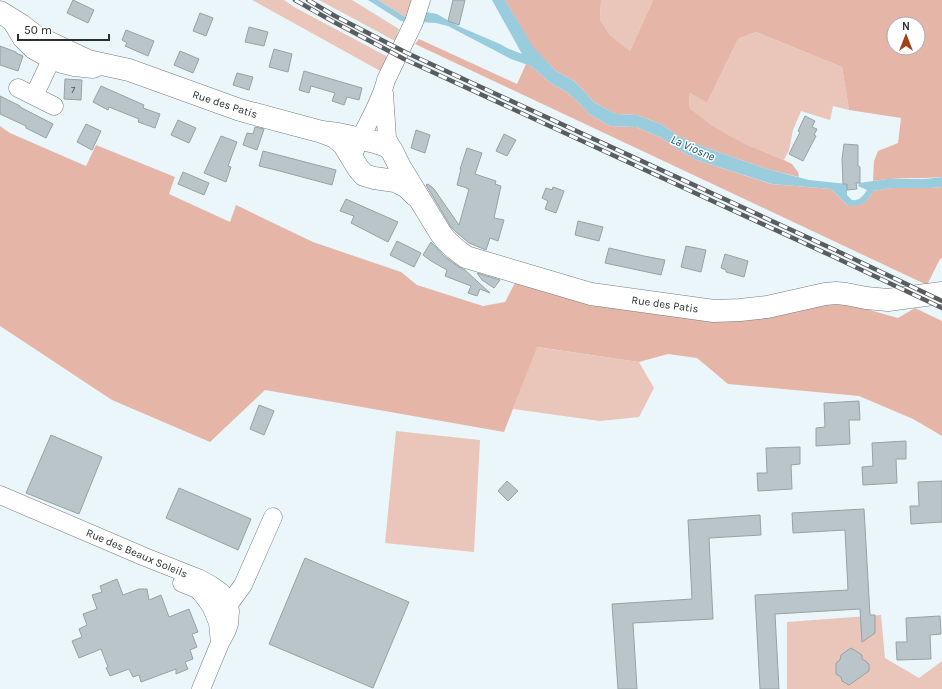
<svg xmlns="http://www.w3.org/2000/svg" width="942" height="689" font-family="Karla,sans-serif">
<style>
.green{fill:#e9c5ba}
.forest{fill:#e5b6a8;fill-rule:evenodd}
.water{fill:#9cd}
.building{fill:#bac5c9;stroke:#97a2a6}
.lines{fill:none;stroke-linecap:round;stroke-linejoin:round}
.minor-casing{stroke:#737d80;stroke-width:19}
.major-casing{stroke:#737d80;stroke-width:23}
.minor{stroke:#fff;stroke-width:18}
.major{stroke:#fff;stroke-width:22}
.rail-casing{stroke:#585e60;stroke-width:4.5}
.rail{stroke:#fff;stroke-width:3;stroke-dasharray:9;stroke-linecap:butt}
.labels{text-anchor:middle;stroke-width:3;stroke-linejoin:round;paint-order:stroke}
.number-label{font-size:9px;fill:#4e5456}
.street-label{font-size:11px;fill:#2a2f30;stroke:#fff}
.water-label{font-size:12px;font-style:italic;fill:#0c5265;stroke:#fff}
</style>
<rect width="100%" height="100%" fill="#ebf6fb"/>
<path class="green" d="M252 0H284L294 7 388 57 382 72Z
M319 0H352L399 29 395 41Z
M378 0H416L407 17H405Z
M601 0H653L630 51 610 35 600 20Z
M756 32 842 67 849 110 833 106 830 120 801 111 793 130 789 150 784 160C765 152 745 145 727 135 714 128 703 118 691 109L689 105 690 93 707 103 738 39Z
M536 347 639 362 654 388 639 417 600 421 513 409Z
M396 431 480 440 474 552 385 543Z
M881 615 885 658 919 678 942 661V689H787V622Z"/>
<path class="forest" d="M505 0H601L600 20 610 35 630 51 653 0H942V177C919 179 896 177 873 181L874 161 878 151 898 143 901 118 849 110 842 67 756 32 738 39 707 103 690 93 689 105 691 109 713 126 726 134 745 144 784 160 792 164 798 172 799 177 767 169 704 147 678 136 663 125 637 115 616 114 595 103 580 87 574 81 556 71 532 47ZM894 24H918V48H894Z
M419 39 517 84 526 64 531 66 552 84 567 92 581 105 589 114 610 126 636 127 662 138 677 149 697 160 771 184 831 189 848 206C863 203 866 205 873 191L891 188H930L942 187V258L940 259 927 285 415 44Z
M0 126 10 133 86 166 96 145 175 177 169 194 230 222 236 205 313 242 401 272 417 285 483 306 505 302 517 279 588 301 819 300 852 302 873 311 898 318 915 308 942 321V436L913 419 859 396 728 384 697 358 668 354 639 362 537 347 504 432 265 390 210 442 112 400 0 326Z"/>
<path class="water" d="M368 0H378L405 17H407V22L401 21Z
M492 0H505L533 47 556 71 574 81 580 87 595 103 616 114 637 115 663 125 678 136 704 147 767 169 809 180 847 184V195L852 200C860 201 863 196 867 190L858 186 859 183 888 179H925L942 177V187L930 188H891L873 191C867 203 862 206 848 206L831 189 772 184 697 160 677 149 662 138 636 127 610 126 589 114 581 105 567 92 552 84 531 66 511 59 448 26 436 23 419 22 421 11 437 14 458 26 500 44 507 48 522 54Z"/>
<path class="building" d="M73 0 94 10 88 23 67 13Z
M453 0H465L459 25 448 21Z
M200 13 213 18 206 36 193 31Z
M249 27 268 32 264 46 245 42Z
M126 30 154 41 148 56 125 46 127 43 122 40Z
M0 46 16 52V53L23 56 18 71 0 65Z
M274 49 292 54 288 72 269 67Z
M180 51 199 59 193 73 174 65Z
M304 71 362 88 359 100 347 97 344 105 332 101 335 93 311 86 309 93 299 90Z
M237 73 253 77 249 90 233 85Z
M65 79 82 80 81 100 64 99Z
M101 86 144 105 143 108 160 114 155 128 138 122 139 119 109 107 108 110 93 102Z
M0 96 20 106V107L53 124 46 138 26 128V126L0 114Z
M805 116 815 121 812 127 817 129 814 135 816 136 803 161 789 154 800 132 798 131Z
M178 120 196 128 189 143 171 135Z
M86 124 101 131 92 150 77 142Z
M255 127 264 129 257 150 243 145 247 133 253 134Z
M416 130 430 135 425 153 411 148Z
M504 134 516 140 507 156 496 151Z
M221 136 237 142 228 166 231 167 226 182 204 173Z
M844 144 858 145V166L860 167V183H856L857 189 847 190V184H843L842 159Z
M467 148 482 153 475 174 496 181 495 184 501 186 494 218 504 220 498 241 490 238 486 250 469 243 456 232 451 227 426 185 428 184 434 189 459 225 469 189H467V188L457 185 461 169H460Z
M263 151 336 170 332 185 276 170 259 166Z
M183 172 209 183 204 195 178 184Z
M553 187 564 191 556 213 545 209 548 201 542 198 546 188 552 190Z
M346 199 398 222 388 242 351 223 354 216 340 211Z
M578 221 603 227 599 241 575 235Z
M397 241 421 253 414 267 390 255Z
M431 242 444 256 459 267 465 270 490 293 480 289 477 296 468 293 471 286 445 276 447 270 431 261 423 255Z
M686 246 706 250 701 272 681 267Z
M609 248 644 256 665 260 661 275 605 263Z
M725 254 748 261 744 277 726 272V270L721 268Z
M477 273 500 280 494 288 482 280Z
M859 401 860 420H849L850 444 816 446V428L825 427 824 403Z
M259 405 274 411 264 435 250 429Z
M51 435 102 457 79 514 26 493Z
M906 441V459H896L897 483 863 485 862 467 873 466 872 443Z
M800 447V464L791 465 792 489 758 491 757 473H767L766 448Z
M507 481 518 491 508 501 498 491Z
M942 481V522L911 524 910 506H919L918 482Z
M179 488 251 519 238 550 166 518Z
M864 509 870 615H875V633L862 642 860 609 775 614 779 689H760L755 595 848 590 845 530 793 533 792 513Z
M760 515 761 535 709 538 713 619 633 623 637 689H618L612 604 692 599 688 520Z
M305 558 409 602 373 688 269 644Z
M117 579 123 595 139 589H147L149 600 161 595 169 617 189 609 198 632 192 634 197 647 190 650 193 659 185 662 188 669 176 674V669L141 682 139 675 133 677 129 669 110 676 106 668 108 667 101 649 79 658 72 641 82 637 79 629 87 625 83 614 97 609 92 595 102 592 100 586Z
M940 616 941 634 930 635 931 659 897 660 896 642H907L906 618Z
M851 648 862 655V659L867 662V663L869 664V671L849 685 842 681 841 677 836 674V663L840 660 841 655Z"/>
<g class="lines">
<defs>
<path id="minor" d="M13 24 22 39 33 50 51 60 62 64 74 67 93 69 100 66
M51 60 34 96 54 106
M18 88 34 96
M384 93 387 138 394 152
M355 150C365 126 380 105 386 80L414 22 421 0
M0 495 145 557 198 578 211 585 221 592 229 604 230 611 229 624 227 630 220 643 201 689
M182 583 197 589 202 594 211 606 218 623 220 643
M220 607 229 604 243 585 273 517"/>
<path id="major" d="M0 12 21 25 35 36 88 61 129 70 240 110 322 132 335 137 344 145 358 168 364 175 374 178 395 181 407 187 415 195
M322 132 338 134 375 142 384 145 391 149 400 167 441 234C448 244 456 250 466 257L591 294 714 311 740 310 767 307 825 294 836 293 846 294 866 298 888 300 942 293"/>
</defs>
<use href="#minor" class="minor-casing"/>
<use href="#major" class="major-casing"/>
<use href="#minor" class="minor"/>
<use href="#major" class="major"/>
<defs>
<path id="rail" d="M295 0 332 21 404 59 832 256 942 308
M308 0 335 16 407 53 835 250 942 301"/>
</defs>
<use href="#rail" class="rail-casing"/>
<use href="#rail" class="rail"/>
</g>
<g class="labels">
<g class="number-label">
<text x="73" y="93">7</text>
</g>
<g class="street-label">
<text transform="translate(225 104) rotate(18)" y="4">Rue des Patis</text>
<text transform="translate(665 304) rotate(8)" y="4">Rue des Patis</text>
<text transform="translate(137 553) rotate(23)" y="4">Rue des Beaux Soleils</text>
</g>
<g class="water-label">
<text transform="translate(693 148) rotate(24)" y="4">La Viosne</text>
</g>
</g>
<g transform="translate(906 36)"><circle r="19" fill="#ffffff" stroke="#aaacac"/>
<path d="M0-3L7 15L0 10L-7 15Z" fill="#a53e1b"/>
<text y="-6" font-size="11" font-weight="bold" text-anchor="middle" fill="#2a2f30">N</text>
</g>
<path d="M18 34v6h91v-6" fill="none" stroke="#2a2f30" stroke-width="2"/>
<text x="24" y="34" font-size="12" fill="#2a2f30" stroke="#ffffff" stroke-width="3" paint-order="stroke">50 m</text>
</svg>
